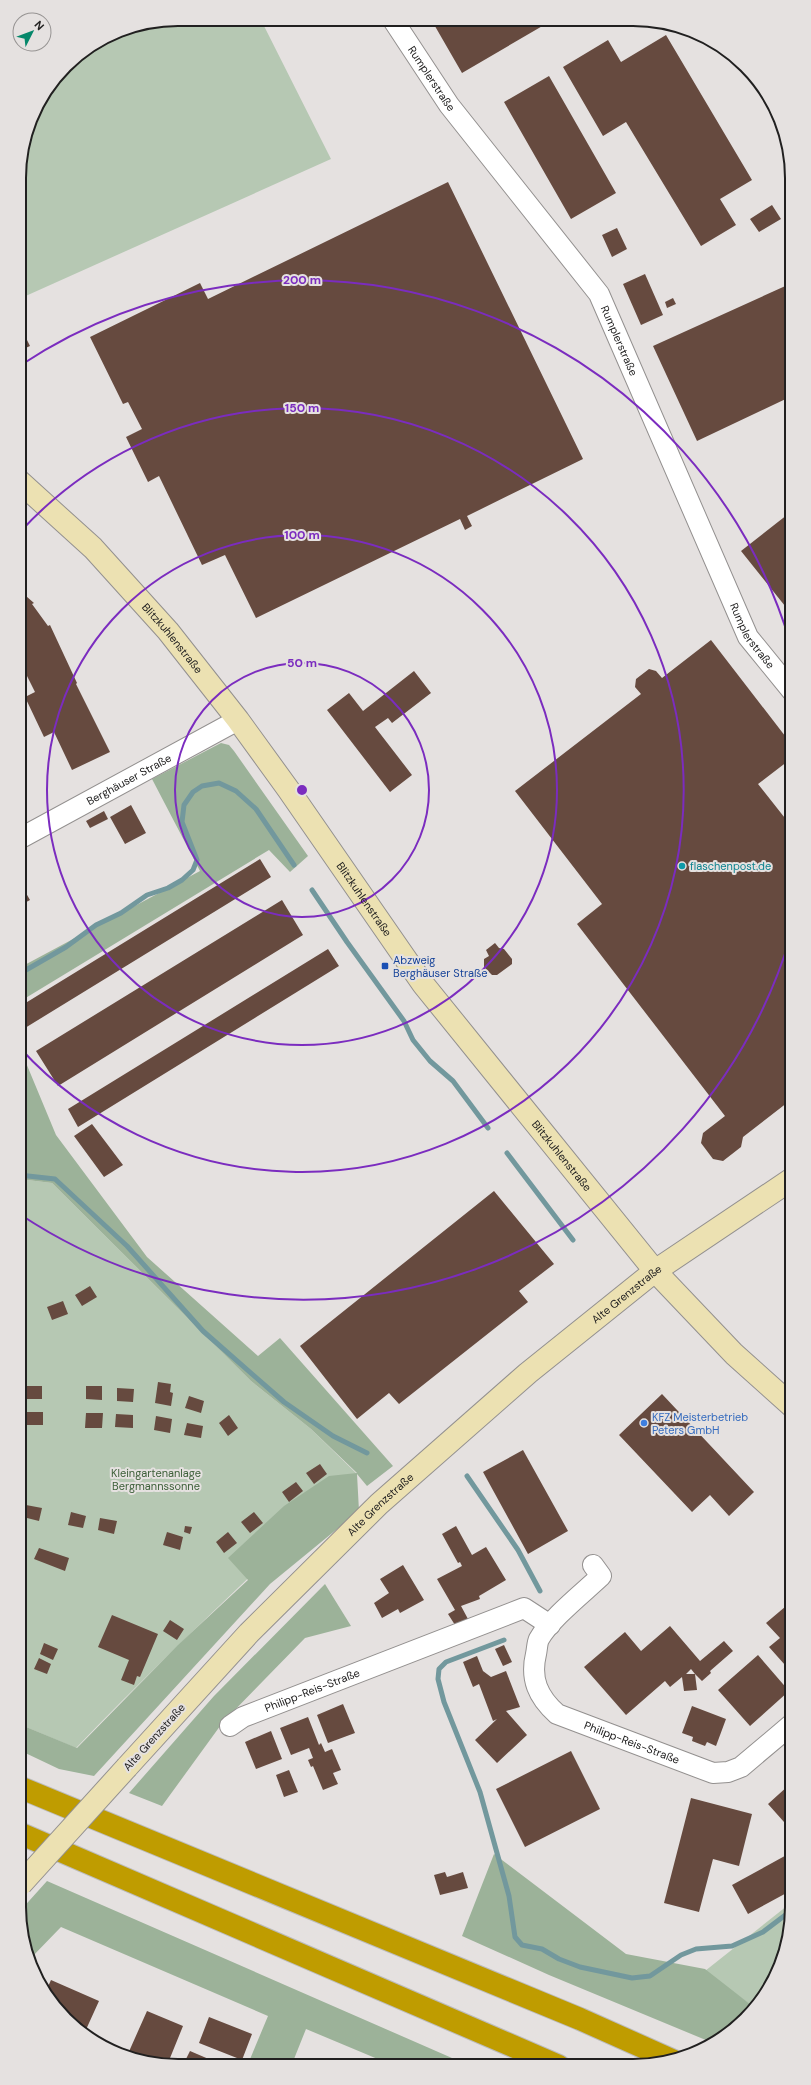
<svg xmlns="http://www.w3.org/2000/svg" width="811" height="2085" font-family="'DM Sans',sans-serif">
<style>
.green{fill:#b6c8b3}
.forest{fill:#9cb299}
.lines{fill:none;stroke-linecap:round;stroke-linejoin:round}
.stream{stroke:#72989d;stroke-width:5}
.building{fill:#664a3f;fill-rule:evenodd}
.street-casing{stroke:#93908f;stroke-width:22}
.secondary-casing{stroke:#93908f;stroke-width:24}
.highway-casing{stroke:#bcbcbc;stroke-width:24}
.street{stroke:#fff;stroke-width:20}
.secondary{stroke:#ece1b2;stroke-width:22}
.highway{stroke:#bf9c00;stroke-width:22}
.secondary-bridge-casing{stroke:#93908f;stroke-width:24;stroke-linecap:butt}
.secondary-bridge{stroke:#ece1b2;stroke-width:22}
.ring{fill:none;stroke:#7b2cbf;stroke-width:2}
.culture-dot{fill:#0f9aa8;stroke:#e5e1e0;stroke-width:1.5}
.transit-dot{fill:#1a4fb4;stroke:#e5e1e0;stroke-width:1.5}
.shop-dot{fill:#3f7fe0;stroke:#e5e1e0;stroke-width:1.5}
.labels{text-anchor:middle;stroke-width:4;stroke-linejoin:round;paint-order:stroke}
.street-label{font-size:11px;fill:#212020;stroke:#e5e1e0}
.culture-label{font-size:11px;fill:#0d838f;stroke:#e5e1e0;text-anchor:start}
.transit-label{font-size:11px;fill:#164399;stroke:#e5e1e0;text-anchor:start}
.shop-label{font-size:11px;fill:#366cbe;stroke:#e5e1e0;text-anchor:start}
.park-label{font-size:11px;fill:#3e603a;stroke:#e5e1e0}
.rim{fill:none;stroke:#212020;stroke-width:2}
.centre{fill:#7b2cbf;stroke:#e5e1e0;stroke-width:2}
.ring-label{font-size:12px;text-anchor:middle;font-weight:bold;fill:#7b2cbf;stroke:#e5e1e0;stroke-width:4;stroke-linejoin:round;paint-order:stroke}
</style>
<rect width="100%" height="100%" fill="#e5e1e0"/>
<path class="green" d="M178 19 261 20 331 159 19 299V167L31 125 42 98 73 59 117 31Z
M19 1179 52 1183 251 1381 311 1429 357 1474C263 1565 167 1653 76 1748L19 1724Z
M792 1902V1917L780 1968 755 2008 705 1971Z"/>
<path class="forest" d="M221 743 229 745 234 751 308 856 290 872 269 850 19 1002V968L200 871 152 779Z
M19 1046 56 1135 147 1257 258 1356 280 1338 393 1466 367 1486 357 1474 359 1511 270 1584 94 1776 59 1769 19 1750V1724L77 1748 178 1645 248 1580 228 1558 284 1506 329 1476 357 1473 311 1429 251 1381 52 1183 19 1179Z
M325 1584 351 1626 305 1638 223 1722 162 1806 129 1793 214 1696Z
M494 1854 626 1954 705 1969 755 2008 721 2039 713 2043 549 1975 462 1936Z
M47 1881 468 2065H392L306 2029 292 2064H248L268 2016 61 1927 29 1960 24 1948 20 1911Z"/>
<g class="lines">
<path class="stream" d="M312 890 347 942 404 1021 413 1040 430 1061 453 1081 488 1128
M19 974 66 947 96 925 121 913 147 895 168 888 182 880 193 870 197 860 182 822 184 805 193 792 202 786 219 783 236 791 256 809 294 865
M507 1153 573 1240
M19 1175 55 1179 127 1246 203 1331 284 1402 333 1436 367 1453
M467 1476 518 1550 540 1591
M504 1640 446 1662 439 1669 438 1679 444 1702 480 1792 509 1896 515 1937 522 1945 542 1949 559 1959 580 1967 632 1978 650 1976 681 1955 696 1949 732 1946 763 1932 792 1910"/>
</g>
<path class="building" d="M432 21H551L462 73Z
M666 35 752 180 720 199 736 225 701 246 626 122 603 136 563 67 608 40 621 62Z
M549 76 616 193 571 219 504 102Z
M448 182 583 459 467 516 472 526 465 530 460 519 256 618 225 555 202 565 159 476 148 482 126 437 142 429 128 402 123 404 90 337 200 283 208 299Z
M772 205 781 219 759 232 750 219Z
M617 228 627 249 612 257 602 235Z
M645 274 663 315 641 325 623 284Z
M792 283V396L697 441 653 346Z
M673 298 676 304 667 308 665 302Z
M19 324 30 346 19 351Z
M792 511V609L789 611 741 551Z
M19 590 34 603 32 604 48 626 50 625 77 683 76 684 110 752 72 770 54 732 44 737 25 697 35 692 19 660Z
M711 640 792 745V758L758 784 792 827V1099L743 1137 741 1147 723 1161 713 1159 701 1143 703 1133 725 1116 577 924 602 904 515 791 641 694 635 687 636 679 649 669 656 671 662 678Z
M414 671 431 693 392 723 388 718 375 727 412 775 390 792 327 710 349 693 363 711Z
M131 805 146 833 125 844 110 817Z
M104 811 108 819 90 828 86 821Z
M260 859 271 877 25 1028 19 1019V1007Z
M19 881 30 900 19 906Z
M282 900 303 935 58 1086 36 1051Z
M495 943 499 948 504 949 512 959V964L497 975H492L484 967V959L489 956 486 950Z
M328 949 339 966 78 1127 68 1109Z
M92 1124 123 1165 104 1177 74 1136Z
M494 1191 554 1264 519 1291 528 1302 399 1404 389 1393 357 1419 300 1346Z
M19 1206 26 1219 19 1223Z
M90 1286 97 1297 82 1306 75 1295Z
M63 1301 68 1314 52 1320 47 1307Z
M158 1382 171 1384 170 1392 173 1393 171 1406 155 1403Z
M25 1386H42V1399H25Z
M86 1386H102V1400L86 1399Z
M117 1388 134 1389 133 1402 117 1401Z
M662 1394 754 1492 729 1516 710 1495 692 1512 619 1435Z
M189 1396 204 1401 201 1413 185 1408Z
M25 1412H43V1425H25Z
M86 1413H103L102 1428H85Z
M116 1414 133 1415V1428L115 1427Z
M229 1415 238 1428 228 1436 219 1423Z
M156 1416 172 1419 170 1433 154 1430Z
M187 1423 203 1426 201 1438 184 1435Z
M523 1450 568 1531 528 1554 483 1472Z
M320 1464 327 1474 314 1484 306 1473Z
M296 1482 303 1491 289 1502 282 1492Z
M26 1505 42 1508 39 1521 23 1517Z
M71 1512 86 1516 83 1528 68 1525Z
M254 1512 263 1523 250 1533 241 1522Z
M100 1518 117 1521 114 1534 98 1530Z
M185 1526 192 1527 190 1534 184 1532Z
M456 1526 472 1555 486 1547 506 1580 479 1596 480 1599 461 1606 468 1619 455 1625 448 1614 455 1610 437 1579 462 1566 460 1562 458 1563 442 1534Z
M167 1532 183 1537 180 1550 163 1545Z
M228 1532 237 1543 224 1553 216 1542Z
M39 1548 69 1558 65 1571 34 1559Z
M403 1565 424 1600 400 1613 398 1609 382 1618 374 1603 389 1593 380 1579Z
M792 1601V1659L785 1665 769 1647 780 1638 766 1623Z
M112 1615 158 1634 140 1677 137 1676 134 1685 121 1680 129 1660 98 1647Z
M170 1620 184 1629 177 1640 163 1631Z
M670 1626 700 1661 724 1641 733 1651 710 1671 711 1673 702 1681 695 1674 697 1690 684 1691 682 1677 670 1687 665 1681 626 1715 584 1667 625 1632 641 1651ZM691 1669 695 1674H686Z
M19 1633 24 1636 19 1647Z
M44 1643 58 1649 53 1660 40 1654Z
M504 1645 512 1662 503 1666 495 1649Z
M758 1655 789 1691 750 1726 718 1690Z
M477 1656 483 1671 491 1677 506 1671 520 1707 506 1711 527 1735 497 1763 475 1740 497 1719 493 1721 479 1684 473 1687 463 1662Z
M39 1658 51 1664 47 1674 34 1669Z
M343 1704 355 1733 328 1743 317 1715Z
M692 1706 726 1719 716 1746 707 1742 705 1746 692 1741 693 1737 682 1733Z
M308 1717 319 1745 321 1743 325 1752 332 1749 341 1770 333 1773 338 1784 323 1790 313 1766 311 1767 308 1760 313 1758 309 1748 291 1755 280 1728Z
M271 1731 282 1759 256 1769 245 1742Z
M571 1751 600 1809 525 1847 496 1789Z
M289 1770 298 1792 284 1797 276 1775Z
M789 1785 792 1787V1831L768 1804Z
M691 1798 752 1814 739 1866 713 1859 699 1912 664 1903Z
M792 1852V1890L748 1914 732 1885Z
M445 1872 447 1877 463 1872 468 1888 440 1895 434 1875Z
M51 1980 99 2001 84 2034 73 2026 45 1993Z
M147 2011 183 2026 168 2063H147L127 2056Z
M209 2017 252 2034 242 2060 199 2043Z
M190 2051 218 2063H189L190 2062 186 2059Z"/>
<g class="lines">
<defs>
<g id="street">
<path id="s1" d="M393 20 449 105 599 294 748 637 792 691"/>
<path id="s2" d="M19 839 238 720"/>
<path id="s3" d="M593 1565 601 1576C583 1593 550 1619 539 1639 537 1643 537 1650 536 1654 530 1679 538 1697 557 1714L713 1773 728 1772 741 1767 792 1724"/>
<path id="s4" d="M230 1726 243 1717 524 1608 550 1625"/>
</g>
<g id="secondary">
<path id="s5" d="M19 481 93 548 168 631 238 720 288 789 423 984 655 1271 734 1354 792 1406"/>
<path id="s6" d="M127 1767 249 1633 379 1504 528 1373 655 1271 792 1179"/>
</g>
<path id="highway" d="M19 1787 580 2019 674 2061
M19 1833 559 2066"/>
</defs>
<use href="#street" class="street-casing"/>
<use href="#secondary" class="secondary-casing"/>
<use href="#highway" class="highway-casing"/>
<use href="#street" class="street"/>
<use href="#secondary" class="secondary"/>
<use href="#highway" class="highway"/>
<defs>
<path id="secondary-bridge" d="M21 1884 127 1767"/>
</defs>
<use href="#secondary-bridge" class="secondary-bridge-casing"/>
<use href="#secondary-bridge" class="secondary-bridge"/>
</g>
<g class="ring">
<circle cx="302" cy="790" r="127"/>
<circle cx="302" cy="790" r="255"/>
<path d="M20 532A382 382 0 1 1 20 1048"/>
<path d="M791 935A510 510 0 0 1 21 1215M21 365A510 510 0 0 1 791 645"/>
</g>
<circle class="culture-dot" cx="682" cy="866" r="4"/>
<rect class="transit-dot" x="381" y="962" width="8" height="8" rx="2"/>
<circle class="shop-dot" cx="644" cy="1423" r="4"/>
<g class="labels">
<g class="street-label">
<text dy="4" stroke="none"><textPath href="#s1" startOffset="70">Rumplerstraße</textPath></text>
<text dy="4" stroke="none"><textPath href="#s1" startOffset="394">Rumplerstraße</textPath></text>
<text dy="4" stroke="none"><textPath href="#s1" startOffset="718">Rumplerstraße</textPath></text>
<text dy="4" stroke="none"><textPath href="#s5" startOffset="220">Blitzkuhlenstraße</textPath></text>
<text dy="4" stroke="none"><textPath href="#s2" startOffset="125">Berghäuser Straße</textPath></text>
<text dy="4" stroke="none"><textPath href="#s5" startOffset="544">Blitzkuhlenstraße</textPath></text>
<text dy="4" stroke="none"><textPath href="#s5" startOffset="868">Blitzkuhlenstraße</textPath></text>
<text dy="4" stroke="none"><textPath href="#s6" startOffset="689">Alte Grenzstraße</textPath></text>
<text dy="4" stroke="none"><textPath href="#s6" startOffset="365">Alte Grenzstraße</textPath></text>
<text dy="4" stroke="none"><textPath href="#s4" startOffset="90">Philipp-Reis-Straße</textPath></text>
<text transform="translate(154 1737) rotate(-48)" y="4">Alte Grenzstraße</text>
<text dy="4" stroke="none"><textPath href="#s3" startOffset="265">Philipp-Reis-Straße</textPath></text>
</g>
<g class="culture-label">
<text x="690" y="870">flaschenpost.de</text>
</g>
<g class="transit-label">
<text x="393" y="964">Abzweig<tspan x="393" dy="13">Berghäuser Straße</tspan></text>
</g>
<g class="shop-label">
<text x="652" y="1421">KFZ Meisterbetrieb<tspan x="652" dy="13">Peters GmbH</tspan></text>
</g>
<g class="park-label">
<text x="156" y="1477">Kleingartenanlage<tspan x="156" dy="13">Bergmannssonne</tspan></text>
</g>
</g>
<path d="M0 0H811V2085H0ZM178 26H633A152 152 0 0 1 785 178V1907A152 152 0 0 1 633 2059H178A152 152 0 0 1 26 1907V178A152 152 0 0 1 178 26Z" fill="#e5e1e0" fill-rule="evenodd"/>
<path class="rim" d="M178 26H633A152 152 0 0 1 785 178V1907A152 152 0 0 1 633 2059H178A152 152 0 0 1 26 1907V178A152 152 0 0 1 178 26Z"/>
<circle cx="302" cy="790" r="6" class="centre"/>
<g class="ring-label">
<text x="302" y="284">200 m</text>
<text x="302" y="412">150 m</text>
<text x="302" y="539">100 m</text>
<text x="302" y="667">50 m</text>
</g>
<g transform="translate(32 32) rotate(48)"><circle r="19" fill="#e5e1e0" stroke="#979493"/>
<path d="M0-3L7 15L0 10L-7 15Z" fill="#05876a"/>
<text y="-6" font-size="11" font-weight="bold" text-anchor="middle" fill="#212020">N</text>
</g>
</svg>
